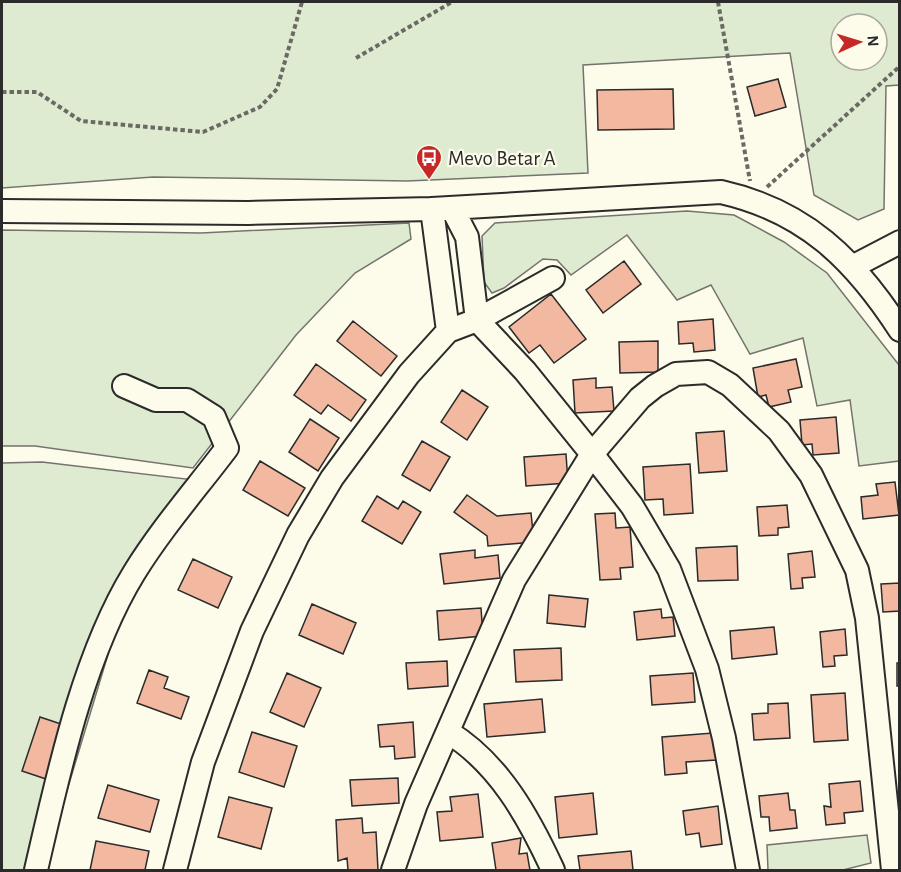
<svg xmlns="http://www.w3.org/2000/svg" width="901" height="872" font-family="'Alegreya Sans',sans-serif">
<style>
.green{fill:#deebd1;stroke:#74746e;stroke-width:1.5;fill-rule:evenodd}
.building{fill:#f2b8a0;stroke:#2b2b2b;stroke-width:1.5}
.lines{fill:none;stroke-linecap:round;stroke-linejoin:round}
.minor-casing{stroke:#2b2b2b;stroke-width:26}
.path{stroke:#6a6964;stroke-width:4;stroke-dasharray:4.5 3;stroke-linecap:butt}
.minor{stroke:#fdfbea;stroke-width:22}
.labels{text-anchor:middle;stroke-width:4.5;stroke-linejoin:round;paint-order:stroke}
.poi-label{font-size:21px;fill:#2b2b2b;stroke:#fdfbea;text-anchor:start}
</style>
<rect width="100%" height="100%" fill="#fdfbea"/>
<path class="green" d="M2 2H899V85L886 86 884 209 858 220 814 195 790 53 583 65 588 173 407 181 153 177 2 188ZM841 24H877V60H841Z
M687 211 734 215 784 242 827 273 899 365V461L859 466 850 400 817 406 803 338 750 354 711 285 677 300 627 235 571 275 557 260 543 259 504 288 492 293 484 282 482 236 495 223Z
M409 223 411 239 355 273 296 335 193 468 35 446H2V230L201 233Z
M42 462 195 480 119 618 43 870H2V463Z
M867 835 871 863 843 870H768L767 845Z"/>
<path class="building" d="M778 79 786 107 755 116 747 87Z
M673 89 674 129 598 130 597 90Z
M624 261 641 284 603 313 586 290Z
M551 294 586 339 554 363 540 345 529 353 509 327Z
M713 319 715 350 694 352 693 343 679 344 678 322Z
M353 321 397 356 381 376 337 341Z
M658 341V372L620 373 619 342Z
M796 359 802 387 788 390 791 402 769 407 766 395 758 397 753 368Z
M316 364 366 400 351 421 328 405 321 414 294 395Z
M596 378V388L612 387 614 411 575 413 573 380Z
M462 390 488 407 467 440 441 422Z
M836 417 839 453 813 455 812 444 802 445 800 420Z
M310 419 339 438 318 471 289 452Z
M724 431 727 471 699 473 696 433Z
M422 441 450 457 430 491 402 475Z
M566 454 568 483 526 486 524 457Z
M260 461 305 488 288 516 243 490Z
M690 464 693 513 664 515 663 499 645 500 643 467Z
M895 482 899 515 863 519 861 497 878 495 876 484Z
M467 495 497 516 531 513 534 542 488 546 487 536 454 512Z
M377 496 398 509 403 501 421 512 402 544 362 521Z
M787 505 789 527 778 528V535L759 536 757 507Z
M615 513 616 528 630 527 633 567 620 568 621 579 600 580 595 514Z
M737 546 738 580 698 581 696 548Z
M475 550V558L498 555 500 578 444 584 440 554Z
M812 551 815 577 802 578 803 588 791 589 788 554Z
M193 559 232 577 218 608 178 590Z
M900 583V611L883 612 881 584Z
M549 595 588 599 585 627 547 623Z
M312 604 356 623 343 654 299 635Z
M481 608 483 636 439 640 437 611Z
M661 609 662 618 673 617 675 636 637 640 634 612Z
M774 627 777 654 732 659 730 631Z
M845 629 847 655 834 656 835 666 823 667 820 632Z
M561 648 562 680 516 682 514 650Z
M447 661 448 686 408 689 406 663Z
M897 663H900V686H897Z
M149 670 168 677 164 688 189 697 181 719 137 703Z
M287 673 321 688 304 727 270 712Z
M693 673 695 702 652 705 650 676Z
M845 693 848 740 814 742 811 695Z
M542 699 545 732 487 737 484 704Z
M788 703 790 738 754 740 752 714 768 713V704Z
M40 717 64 725 46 779 22 771Z
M413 722 415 757 395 759 394 746 380 747 378 725Z
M252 732 297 746 284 787 239 772Z
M713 733 716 760 686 762 687 773 665 775 662 737Z
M398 778 399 803 352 806 350 780Z
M860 781 863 811 844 813 845 823 826 825 824 806 831 807 829 784Z
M108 785 159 800 150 832 98 818Z
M593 793 597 834 559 838 555 797Z
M788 793 790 810H795L797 828 770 831 769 817H761L759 796Z
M478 794 483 837 440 841 437 812 452 811 450 797Z
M229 797 272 808 261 849 218 837Z
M718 806 722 844 701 847 699 833 686 835 683 811Z
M362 818 363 833 376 832 378 870H348L347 858 338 861 336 820Z
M521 838 519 854 527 853 530 870H496L492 843Z
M96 841 149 851 145 870H90Z
M631 851 633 870H580L578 856Z"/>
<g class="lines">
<defs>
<path id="minor" d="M452 208 467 237 477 320 525 371 592 454 632 506 669 569 707 669 724 738 748 870
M432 209 448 331
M2 211 248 213 432 209 721 192C805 211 854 259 900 330
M854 266 900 242
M448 732C499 763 529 818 553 870
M36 870C58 775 83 656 134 573 161 529 196 489 227 448L214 417 187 400H156L124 386
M175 870 203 762 252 631 298 535 332 478 409 374 448 331 477 320 553 278
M393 870 416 804 514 580 592 454 640 398 655 386 676 374 708 372 730 385 779 431 811 475 857 570 867 618 893 870"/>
</defs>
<use href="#minor" class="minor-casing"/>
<path class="path" d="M718 2 750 181
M356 58 452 2
M2 92H37L81 121 203 132 260 107 277 89 302 2
M767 187 900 66"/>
<use href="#minor" class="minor"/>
</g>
<defs>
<symbol id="bus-pin" viewBox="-11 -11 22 30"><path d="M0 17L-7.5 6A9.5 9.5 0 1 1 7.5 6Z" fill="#c62828" stroke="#fdfbea"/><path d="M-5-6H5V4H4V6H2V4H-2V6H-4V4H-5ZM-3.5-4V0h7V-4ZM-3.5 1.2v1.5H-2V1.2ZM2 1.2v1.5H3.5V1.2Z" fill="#fff"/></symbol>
</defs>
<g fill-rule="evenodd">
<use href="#bus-pin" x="414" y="143" width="30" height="40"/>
</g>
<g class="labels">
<g class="poi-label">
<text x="448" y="165">Mevo Betar A</text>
</g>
</g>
<rect width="901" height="872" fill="none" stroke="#2b2b2b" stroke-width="6"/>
<g transform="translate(859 42) rotate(86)"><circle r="28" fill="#fdfbea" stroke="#a9a89e" stroke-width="1.5"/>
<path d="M0-4.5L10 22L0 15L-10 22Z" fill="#c62828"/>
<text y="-9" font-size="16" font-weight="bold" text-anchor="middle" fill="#2b2b2b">N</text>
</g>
</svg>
